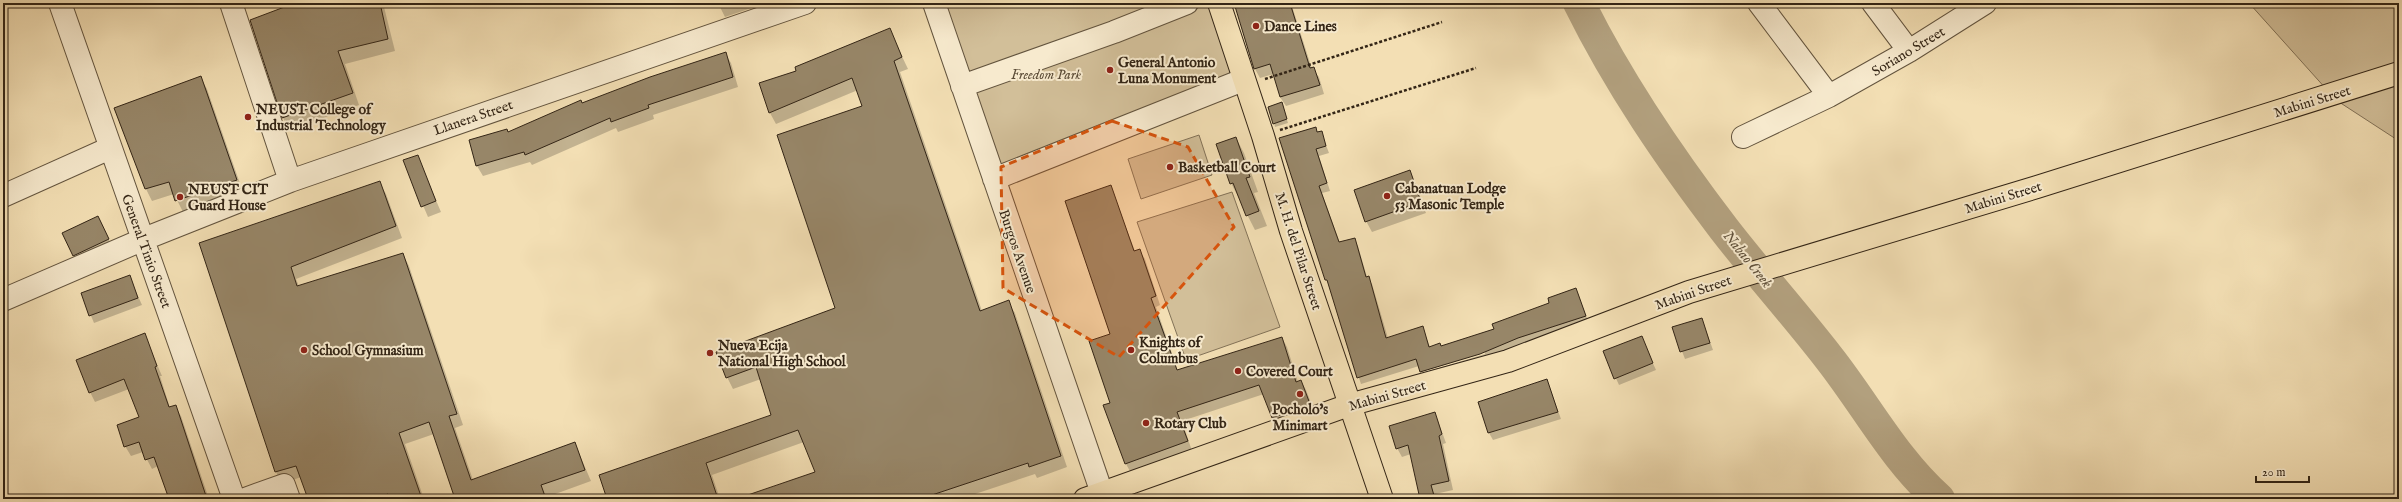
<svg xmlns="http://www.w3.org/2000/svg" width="2402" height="502" font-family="'IM FELL English',serif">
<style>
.green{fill:#d2bf99;stroke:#827258}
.shadow{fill:#0003}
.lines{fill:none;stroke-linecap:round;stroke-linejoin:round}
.river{stroke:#b2a07e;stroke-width:32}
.building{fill:#978668;stroke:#332516}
.minor-casing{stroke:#63543e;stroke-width:24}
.major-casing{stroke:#332516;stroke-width:24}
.path{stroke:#332516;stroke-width:2.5;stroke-dasharray:3 2;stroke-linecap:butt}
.minor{stroke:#f7eace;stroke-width:22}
.major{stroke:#f3dfb4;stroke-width:22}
.marked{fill:#d6540d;fill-opacity:0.2;stroke:#d6540d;stroke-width:3;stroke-dasharray:8 5;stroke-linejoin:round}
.poi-dot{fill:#8f2418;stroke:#f7eace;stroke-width:1.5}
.labels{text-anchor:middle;stroke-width:4;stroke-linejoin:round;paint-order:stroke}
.poi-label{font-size:14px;font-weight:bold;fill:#332516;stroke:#f7eace;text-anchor:start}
.street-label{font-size:14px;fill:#332516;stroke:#f7eace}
.park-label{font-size:14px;font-style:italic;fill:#5b4c37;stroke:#f7eace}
.water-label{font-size:15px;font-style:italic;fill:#5f503a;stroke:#f7eace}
</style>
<rect width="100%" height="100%" fill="#f3dfb4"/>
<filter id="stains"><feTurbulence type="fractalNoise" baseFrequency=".005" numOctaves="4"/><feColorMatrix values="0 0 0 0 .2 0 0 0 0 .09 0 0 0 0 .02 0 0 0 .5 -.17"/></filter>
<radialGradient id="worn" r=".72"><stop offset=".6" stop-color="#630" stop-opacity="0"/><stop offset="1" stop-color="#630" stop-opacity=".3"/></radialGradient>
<path class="green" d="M944 3H1211L1237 78 1001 168Z
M2249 3H2399V141L2336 100Z
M1199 135 1212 175 1141 199 1128 159Z
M1232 192 1280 327 1186 360 1137 222Z"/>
<path class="shadow" d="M298 3H383L395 51 345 64 359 105 290 130 283 118 251 20Z
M718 3H766L725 17Z
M1235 3H1291L1312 69 1319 77 1324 94 1286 106 1280 97 1274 74 1260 78 1255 69Z
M889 29 908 69 900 72 982 311 1008 302 1015 313 1067 467 1037 478 1035 474 960 499H739L816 472 804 442 712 475 720 499H607L773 416 761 379 733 389 727 377 836 308 863 106 858 90 776 124 770 113 760 83 798 71Z
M725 53 731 63 738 87 653 115 654 119 618 132 616 128 532 165 530 162 483 176 477 166 507 130 509 133 582 104Z
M200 77 207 89 243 192 183 212 174 194 152 201 146 189 115 109Z
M1282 104 1288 123 1275 127 1274 123Z
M1315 128 1318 133 1321 132 1329 153 1319 156 1330 191 1322 193 1340 243 1354 239 1358 246 1367 277 1372 284 1388 338 1422 327 1430 347H1442L1496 330 1576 290 1589 323 1425 379 1422 373 1485 354V352L1421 372 1419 366 1361 384 1280 138Z
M1236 138 1244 153 1258 192 1254 193 1267 226 1255 230 1231 183Z
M417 156 441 212 428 217 404 161Z
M1409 171 1415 182 1426 213 1372 232 1366 221Z
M379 182 386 194 402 238 296 279 299 286 403 254 409 266 463 425 455 428 473 480 575 444 591 481 547 497V499H456L434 434 405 444 424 499H309L301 477 282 484 276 472 201 243Z
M1110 186 1135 251 1139 250 1145 259 1160 305 1156 307 1178 371 1282 338 1287 347 1298 382 1301 381 1306 390 1315 413 1279 427 1264 394 1182 421 1192 451 1131 473 1126 464 1111 403Z
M101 224 112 246 78 262 74 255Z
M129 276 142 305 94 323 82 294Z
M1702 319 1713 350 1685 359 1673 328Z
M144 334 162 376H160L170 408 175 406 181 416 209 499H170L158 466 152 469 143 452 131 456 125 446 140 418 129 389 95 402 90 392Z
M1641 337 1656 370 1619 385 1604 352Z
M1547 380 1561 419 1493 440 1489 433Z
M1435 413 1446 443 1443 444 1453 490 1435 494 1437 499H1412L1421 497 1411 454 1402 457 1397 448Z"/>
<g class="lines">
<path class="river" d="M1579 3C1619 84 1669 157 1724 229 1758 273 1795 314 1829 358 1866 405 1894 459 1939 499"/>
</g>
<path class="building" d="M295 3H380L388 39 338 51 353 93 282 118 250 20Z
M1234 3H1290L1310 68 1314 67 1320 85 1280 97 1270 64 1254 69Z
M890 28 902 57 894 61 980 311 1009 300 1061 456 1029 467 1028 463 920 499H743L742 497 815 472 798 430 706 463 718 499H607L599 475 771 415 756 367 726 378 716 352 835 308 777 135 862 106 852 78 769 113 759 83 796 71 795 67Z
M726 52 733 77 648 105 649 108 611 122 610 118 525 155 524 152 476 166 469 140 507 129 508 132 581 100 582 103 650 77Z
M201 76 237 180 175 201 169 182 145 189 114 108Z
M1282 102 1287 119 1273 124 1268 107Z
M1316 127 1317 132 1322 131 1326 146 1316 149 1327 183 1319 186 1339 242 1355 238 1366 277 1369 276 1386 338 1423 326 1429 347 1440 343 1441 346 1494 329 1492 324 1549 303 1548 298 1576 288 1586 316 1518 338 1480 354 1420 372 1416 359 1357 378 1327 280H1325L1279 138Z
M1236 137 1250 177 1246 178 1259 211 1246 216 1233 183 1230 184 1216 144Z
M418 155 436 201 421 207 403 160Z
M1410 170 1421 202 1365 222 1354 190Z
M380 181 396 226 291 267 297 286 403 253 457 414 449 416 471 480 575 442 585 470 541 485 546 499H455L429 422 399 433 422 499H390L388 494 372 499H308L296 466 275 472 199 243Z
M1111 185 1134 251 1140 249 1156 296 1151 298 1177 370 1282 337 1296 382 1301 380 1310 404 1272 418 1259 385 1177 412 1188 441 1125 464 1103 405 1110 403 1089 341 1110 334 1065 201Z
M98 216 109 239 73 256 62 233Z
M130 275 138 298 89 316 81 293Z
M1702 318 1710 343 1680 352 1672 327Z
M145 333 157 366 155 367 169 407 176 405 207 499H169L154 457 145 460 139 442 124 447 117 425 139 417 124 379 89 393 76 360Z
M1642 336 1653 363 1614 379 1603 351Z
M1547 379 1558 412 1488 433 1478 402Z
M1435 412 1442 434 1439 436 1449 481 1431 485 1435 499H1420L1408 445 1396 449 1389 426Z"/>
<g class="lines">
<defs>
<path id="minor" d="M60 3 234 499
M231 3 290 181
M934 3 1104 499
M1759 3 1829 96
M1873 3 1909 51
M962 86 1114 32 1187 3
M1743 137 1829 96 1909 51 1985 3
M994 179 1243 80
M3 196 110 148
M3 300 144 239 290 181 805 3
M245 499 284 485 289 499"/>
<path id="major" d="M1219 3 1263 136 1291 231 1382 499
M1085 499 1349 405 1508 361 1689 292 2037 187 2399 73"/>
</defs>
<use href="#minor" class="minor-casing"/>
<use href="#major" class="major-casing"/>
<path class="path" d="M1265 79 1442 22
M1280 130 1476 68"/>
<use href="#minor" class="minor"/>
<use href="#major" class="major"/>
</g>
<path class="marked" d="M1112 121 1188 147 1234 227 1119 357 1003 288 1001 167Z"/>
<g class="poi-dot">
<circle cx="1256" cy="26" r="4"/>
<circle cx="1110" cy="70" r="4"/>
<circle cx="248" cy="117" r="4"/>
<circle cx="1170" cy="167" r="4"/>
<circle cx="1387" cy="196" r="4"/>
<circle cx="180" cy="197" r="4"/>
<circle cx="304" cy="350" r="4"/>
<circle cx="1131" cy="350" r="4"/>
<circle cx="710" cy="353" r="4"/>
<circle cx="1238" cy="371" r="4"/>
<circle cx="1300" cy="394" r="4"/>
<circle cx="1146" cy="423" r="4"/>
</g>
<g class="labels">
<g class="poi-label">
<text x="1264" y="31">Dance Lines</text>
<text x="1118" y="67">General Antonio<tspan x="1118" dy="16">Luna Monument</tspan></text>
<text x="256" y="114">NEUST College of<tspan x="256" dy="16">Industrial Technology</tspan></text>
<text x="1178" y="172">Basketball Court</text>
<text x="1395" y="193">Cabanatuan Lodge<tspan x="1395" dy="16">53 Masonic Temple</tspan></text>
<text x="188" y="194">NEUST CIT<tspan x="188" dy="16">Guard House</tspan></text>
<text x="1139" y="347">Knights of<tspan x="1139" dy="16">Columbus</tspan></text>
<text x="718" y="350">Nueva Ecija<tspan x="718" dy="16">National High School</tspan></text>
<text x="312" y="355">School Gymnasium</text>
<text x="1246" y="376">Covered Court</text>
<text x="1300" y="414" text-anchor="middle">Pocholo's<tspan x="1300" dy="16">Minimart</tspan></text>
<text x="1154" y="428">Rotary Club</text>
</g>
<g class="street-label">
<text transform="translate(1908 51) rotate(-31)" y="5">Soriano Street</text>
<text transform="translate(2312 101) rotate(-17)" y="5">Mabini Street</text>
<text transform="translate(473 117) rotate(-19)" y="5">Llanera Street</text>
<text transform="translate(2003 197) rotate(-17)" y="5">Mabini Street</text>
<text transform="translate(147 251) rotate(70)" y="5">General Tinio Street</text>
<text transform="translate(1018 251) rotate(71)" y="5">Burgos Avenue</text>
<text transform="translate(1299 251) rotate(72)" y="5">M. H. del Pilar Street</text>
<text transform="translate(1693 292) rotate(-19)" y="5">Mabini Street</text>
<text transform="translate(1387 395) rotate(-16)" y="5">Mabini Street</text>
</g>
<g class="park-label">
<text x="1046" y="79">Freedom Park</text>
</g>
<g class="water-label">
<text transform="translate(1748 259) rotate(51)" y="5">Nabao Creek</text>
</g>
</g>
<rect width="2402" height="502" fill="none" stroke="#f3dfb4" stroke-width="16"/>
<rect x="4" y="4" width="2394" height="494" fill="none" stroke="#332516" stroke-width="2"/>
<rect x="8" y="8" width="2386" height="486" fill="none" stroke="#332516"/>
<path d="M2256 476v6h53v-6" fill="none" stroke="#332516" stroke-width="2"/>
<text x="2262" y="476" font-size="12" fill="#332516" stroke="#f7eace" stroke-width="3" paint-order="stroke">20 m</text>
<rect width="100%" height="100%" filter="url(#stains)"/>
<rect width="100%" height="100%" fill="url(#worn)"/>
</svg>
